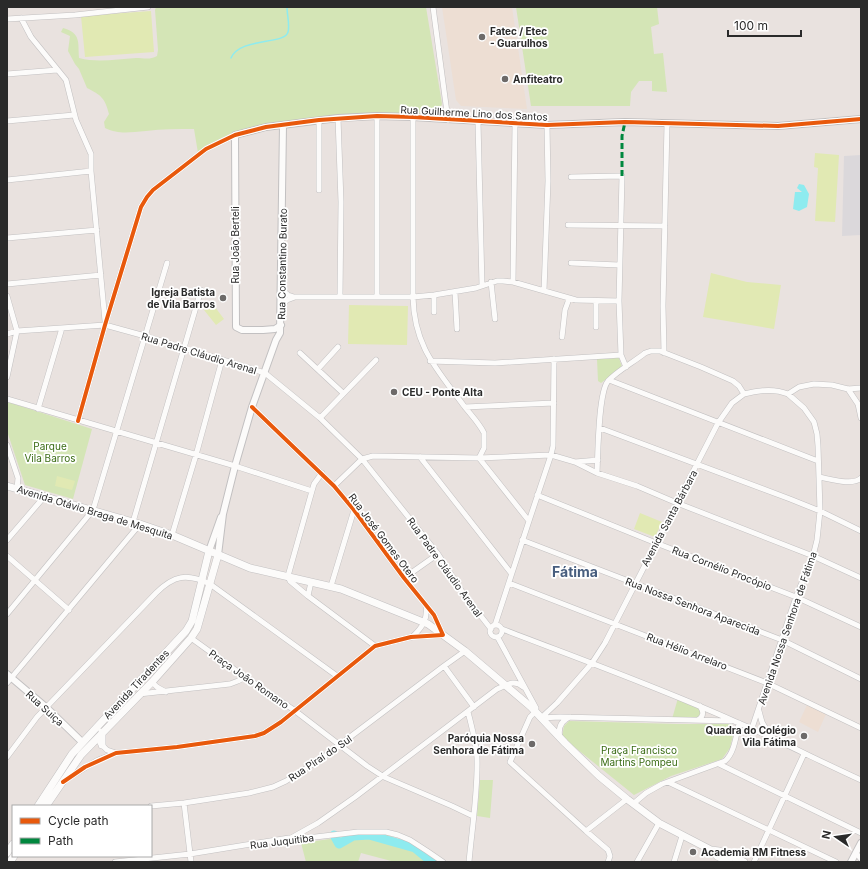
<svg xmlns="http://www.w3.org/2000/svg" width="868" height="869" font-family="Inter,sans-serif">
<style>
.industrial{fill:#dbd8db}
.education{fill:#edded3}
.green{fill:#d4e5b6}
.pitch{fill:#e1e9b3}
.water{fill:#8eebef}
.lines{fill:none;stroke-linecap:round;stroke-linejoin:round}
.stream{stroke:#8eebef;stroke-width:1.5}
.river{stroke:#8eebef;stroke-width:9}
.minor-casing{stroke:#c2c0c1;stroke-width:6}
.tertiary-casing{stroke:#c2c0c1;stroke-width:8}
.secondary-casing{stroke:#c2c0c1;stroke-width:8}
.minor{stroke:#fcfbfa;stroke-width:5}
.tertiary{stroke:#fcfbfa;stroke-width:6}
.secondary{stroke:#fcfbfa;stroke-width:7}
.quiet{stroke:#00873e;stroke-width:3;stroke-dasharray:6 3;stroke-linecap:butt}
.cycleway-casing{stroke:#fff;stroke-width:6}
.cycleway{stroke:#e8590c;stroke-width:4}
.poi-dot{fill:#6d6a69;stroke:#fff;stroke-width:1.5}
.labels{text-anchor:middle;stroke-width:3.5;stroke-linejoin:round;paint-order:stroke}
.poi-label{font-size:10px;font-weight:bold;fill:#2a2a2a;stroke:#fff;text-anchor:start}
.street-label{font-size:10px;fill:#2a2a2a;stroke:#fff}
.park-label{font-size:10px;fill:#3a6c15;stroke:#fff}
.district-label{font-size:14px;font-weight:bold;fill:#475d7e;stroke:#fff}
</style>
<rect width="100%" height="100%" fill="#e9e2df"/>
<path class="industrial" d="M861 155V235L842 236 844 156Z"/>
<path class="education" d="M442 7H512L527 109 461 106 456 100Z
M807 705 826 714 818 732 799 722Z"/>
<path class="green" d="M156 7H426L442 104 439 111 428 114 382 113 348 115 279 122 244 129 222 138 198 153 194 129C178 129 162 129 146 131 130 132 120 135 105 128L104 122 109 114C105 98 101 95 87 88L79 69 75 64 68 51 70 36 61 32 63 28C81 33 78 42 79 58 98 63 117 59 136 58 144 58 150 60 157 56L158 50 155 10Z
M516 7H657L659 24 651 27 654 54 663 53 667 92 652 91V81H639L631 92 630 106H531Z
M619 358 622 367 601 383 598 381 597 359Z
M8 402 92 429 73 499 25 485 7 431V403Z
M678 698 702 710 703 712 698 719H672Z
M569 721 677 724H732L733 735 730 748 722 759 671 776 634 795 562 737 564 726Z
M480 780H493L490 818 477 816Z
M380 832 427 851 428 862H395L361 853 358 862H306L301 843Z"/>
<path class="pitch" d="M151 11 154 52 85 57 81 16Z
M815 153 839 155 835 222 815 221 818 168 814 167Z
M711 273 747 282 781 285 774 329 703 317Z
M212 303 224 319 216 325 204 310Z
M349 305 408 306 407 345 348 344Z
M57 476 75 481 72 490 55 486Z
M640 513 662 522 655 537 634 529Z"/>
<path class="water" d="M799 184 804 185 809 194 807 207 799 211 793 209 795 192H802L797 188Z"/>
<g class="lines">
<path class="stream" d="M231 58C240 37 285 45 288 32 290 25 287 15 287 7"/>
<path class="river" d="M334 835 339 844 353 836 369 835 415 848 432 862"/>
<defs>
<path id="minor" d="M433 7 448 120
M21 18 31 37 66 80 76 120 91 154V171
M7 19 75 15 148 7
M7 74 57 70
M413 117V297C414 346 436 368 464 406 471 415 479 423 484 433V448L479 458
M338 118 341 202 340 296
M7 121 74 115
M478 122 482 286
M571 177 622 176 619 301 621 355 626 367
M7 180 91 171 105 321
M319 190V120
M568 225 665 226
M7 238 97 230
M571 263 619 265
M491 282 495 319
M513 282 515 124
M7 284 101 275
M281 289 288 295 294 297
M544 291 548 181 547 125
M455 292 457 329
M7 296 17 331 7 377
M377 297V116
M596 301V327
M281 305 287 300 295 297H413L434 295 476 288 497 281H503L513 282 576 300 619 301
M434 312V295
M7 334 17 331 105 325 145 336 265 373 320 418 362 459 438 554 463 593 491 629
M562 337 565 310 569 299
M300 353 343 393
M664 353 663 306 667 124
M430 361 495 363 621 355
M318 369 338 347
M609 380 818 461
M848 389 858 404 861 418
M7 399 235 466 312 491
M465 407 554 403
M38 409 62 328
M320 418 376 360
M78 421 105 325 141 207 147 197 153 190 206 149 235 135
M600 428 790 499 820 511 861 531
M7 445 18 478 17 489
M420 457 511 573
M479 458 529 521
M575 462 597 473 637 486 677 503 813 556 861 578
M322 473 314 484 312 491 288 576 290 581 308 596 375 646
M597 473C598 455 598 393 608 381 617 371 634 362 645 353L651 351H660L701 367 733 381 739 386 744 394C759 390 774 388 788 394L799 387 814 384 832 385 848 389 861 388
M819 477C830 479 853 486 861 478
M334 486 362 459 373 456 479 458 551 455 575 462 598 460
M537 495 656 543 796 597 861 627
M133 522 201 290
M172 535 196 455 222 360
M7 540 44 497
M522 540 782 640 861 679
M7 556 69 610
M404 578 438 554
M509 583 767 683 861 728
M331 586 354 510
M308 596 311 582
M7 614 93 510 167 263
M490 631a6 6 0 1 1 12 0a6 6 0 1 1-12 0Z
M495 625 529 521 551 455 553 446 554 359
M502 629C580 659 658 687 734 721 777 739 819 761 861 780
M412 637C422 628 428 619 426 606
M191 638 245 677 294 710 367 766 384 777 452 806 473 816
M498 638 536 708 535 712 530 717 510 762 586 831 627 799
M444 666 474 707
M152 682 157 687 166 692
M7 683 140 524
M139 694 230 684 238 681 245 677
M759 711 762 722 770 736
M468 712C472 727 476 742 477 758 478 792 472 828 469 862
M541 718 557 703 592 663 605 643 718 423 732 403 744 394
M541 718 560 717 732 721
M698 720C704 716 704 712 700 706
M752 728 796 597 813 556 817 540 820 511 818 446 817 434 814 422 804 408 788 394
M560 738C558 729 560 721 570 717
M100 743 107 750 116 753
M7 757 37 717 156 593C174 575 187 573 210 584L337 676
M719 764 861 833
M65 780 98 760 116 753 177 747 255 736 264 733 281 722 375 646 411 637 443 635 434 615 404 578 354 510 334 486 252 407
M668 782 836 862
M184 803 191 862
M633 804 646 793 662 784 725 761C735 752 736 735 739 723
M151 806 184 803 249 793 273 787 286 781 321 759 444 666 465 651
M586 831 608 850 610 856 608 862
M291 838 318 823 355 797 497 689C507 685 514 679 523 687
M856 853 861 859
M115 862 190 854 289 838 298 839 358 832H386L398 835 410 840 427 851 443 862
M637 862 659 823
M674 862 682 836
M754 862 804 754"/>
<path id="tertiary" d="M281 325 275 329 263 330H242L236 327 235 135 266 127 338 118 377 116 413 117 547 125 625 122 778 126 861 119
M209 551 221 517
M218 555 223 514 235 466 252 407 276 340 280 333 283 125
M7 674 47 708 82 742
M851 862 861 843"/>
<path id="secondary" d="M7 486 140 524 172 535 250 568 341 589 428 624 465 651 531 707 565 743 599 776 627 799 659 823 711 850 717 856 729 862
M102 732V745
M38 806 72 754 186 631 192 621 209 551
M46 806 81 755 152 682 191 638 197 629 218 555
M711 850 719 851 744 862
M7 853 13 844
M10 862 14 856"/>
</defs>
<use href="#minor" class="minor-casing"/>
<use href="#tertiary" class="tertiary-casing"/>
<use href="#secondary" class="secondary-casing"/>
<use href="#minor" class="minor"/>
<use href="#tertiary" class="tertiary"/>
<use href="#secondary" class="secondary"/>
<path class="quiet" d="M622 176V136L625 122"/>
<defs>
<path id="cycleway" d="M78 421 105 325 141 207 147 197 153 190 206 149 235 135 266 127 319 120 377 116 413 117 547 125 625 122 778 126 861 119
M63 782 85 767 116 753 177 747 255 736 264 733 281 722 375 646 411 637 443 635 434 615 404 578 354 510 334 486 252 407"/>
</defs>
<use href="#cycleway" class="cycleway-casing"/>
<use href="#cycleway" class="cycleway"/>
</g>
<g class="poi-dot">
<circle cx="482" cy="37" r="4"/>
<circle cx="505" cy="79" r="4"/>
<circle cx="223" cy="298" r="4"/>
<circle cx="394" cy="392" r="4"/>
<circle cx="804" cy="736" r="4"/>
<circle cx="532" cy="744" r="4"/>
<circle cx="693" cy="852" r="4"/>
</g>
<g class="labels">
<g class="poi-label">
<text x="490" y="35">Fatec / Etec<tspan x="490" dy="12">- Guarulhos</tspan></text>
<text x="513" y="83">Anfiteatro</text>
<text x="215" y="296" text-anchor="end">Igreja Batista<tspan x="215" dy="12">de Vila Barros</tspan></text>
<text x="402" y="396">CEU - Ponte Alta</text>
<text x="796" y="734" text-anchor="end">Quadra do Colégio<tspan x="796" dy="12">Vila Fátima</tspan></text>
<text x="524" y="742" text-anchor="end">Paróquia Nossa<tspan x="524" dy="12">Senhora de Fátima</tspan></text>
<text x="701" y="856">Academia RM Fitness</text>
</g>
<g class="street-label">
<text transform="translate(474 113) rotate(3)" y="4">Rua Guilherme Lino dos Santos</text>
<text transform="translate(235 245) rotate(-90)" y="4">Rua João Berteli</text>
<text transform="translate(282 264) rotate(-89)" y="4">Rua Constantino Burato</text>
<text transform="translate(199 353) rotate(17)" y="4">Rua Padre Cláudio Arenal</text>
<text transform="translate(95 512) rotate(17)" y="4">Avenida Otávio Braga de Mesquita</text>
<text transform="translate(669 518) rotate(-62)" y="4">Avenida Santa Bárbara</text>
<text transform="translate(384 538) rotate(53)" y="4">Rua José Gomes Otero</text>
<text transform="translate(445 567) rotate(54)" y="4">Rua Padre Cláudio Arenal</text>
<text transform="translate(722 568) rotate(21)" y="4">Rua Cornélio Procópio</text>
<text transform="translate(693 606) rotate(21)" y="4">Rua Nossa Senhora Aparecida</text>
<text transform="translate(787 628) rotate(-71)" y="4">Avenida Nossa Senhora de Fátima</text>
<text transform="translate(687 651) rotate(21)" y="4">Rua Hélio Arrelaro</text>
<text transform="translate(249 679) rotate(35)" y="4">Praça João Romano</text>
<text transform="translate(136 684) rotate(-47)" y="4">Avenida Tiradentes</text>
<text transform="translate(45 708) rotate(42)" y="4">Rua Suiça</text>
<text transform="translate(320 758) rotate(-34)" y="4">Rua Piraí do Sul</text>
<text transform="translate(282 841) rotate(-7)" y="4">Rua Juquitiba</text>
</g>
<g class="park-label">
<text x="50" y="450">Parque<tspan x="50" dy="12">Vila Barros</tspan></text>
<text x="639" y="754">Praça Francisco<tspan x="639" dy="12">Martins Pompeu</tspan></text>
</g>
<g class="district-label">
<text x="575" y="577">Fátima</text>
</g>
</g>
<rect width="868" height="869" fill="none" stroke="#2a2a2a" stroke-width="16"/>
<rect x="12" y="805" width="140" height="52" fill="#ffffff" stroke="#aaaaaa"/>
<rect x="20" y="818" width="20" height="6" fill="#e8590c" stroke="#aaaaaa"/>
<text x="48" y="825" font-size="12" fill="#2a2a2a">Cycle path</text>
<rect x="20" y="838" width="20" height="6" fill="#00873e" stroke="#aaaaaa"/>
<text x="48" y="845" font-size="12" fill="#2a2a2a">Path</text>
<g transform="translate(836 837) rotate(283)" stroke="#ffffff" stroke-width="3" paint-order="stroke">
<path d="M0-3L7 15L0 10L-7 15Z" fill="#2a2a2a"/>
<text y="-6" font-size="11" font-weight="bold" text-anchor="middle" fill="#2a2a2a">N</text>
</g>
<path d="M728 30v6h73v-6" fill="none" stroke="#2a2a2a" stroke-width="2"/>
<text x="734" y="30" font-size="12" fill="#2a2a2a" stroke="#ffffff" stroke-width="3" paint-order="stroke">100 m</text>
</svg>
